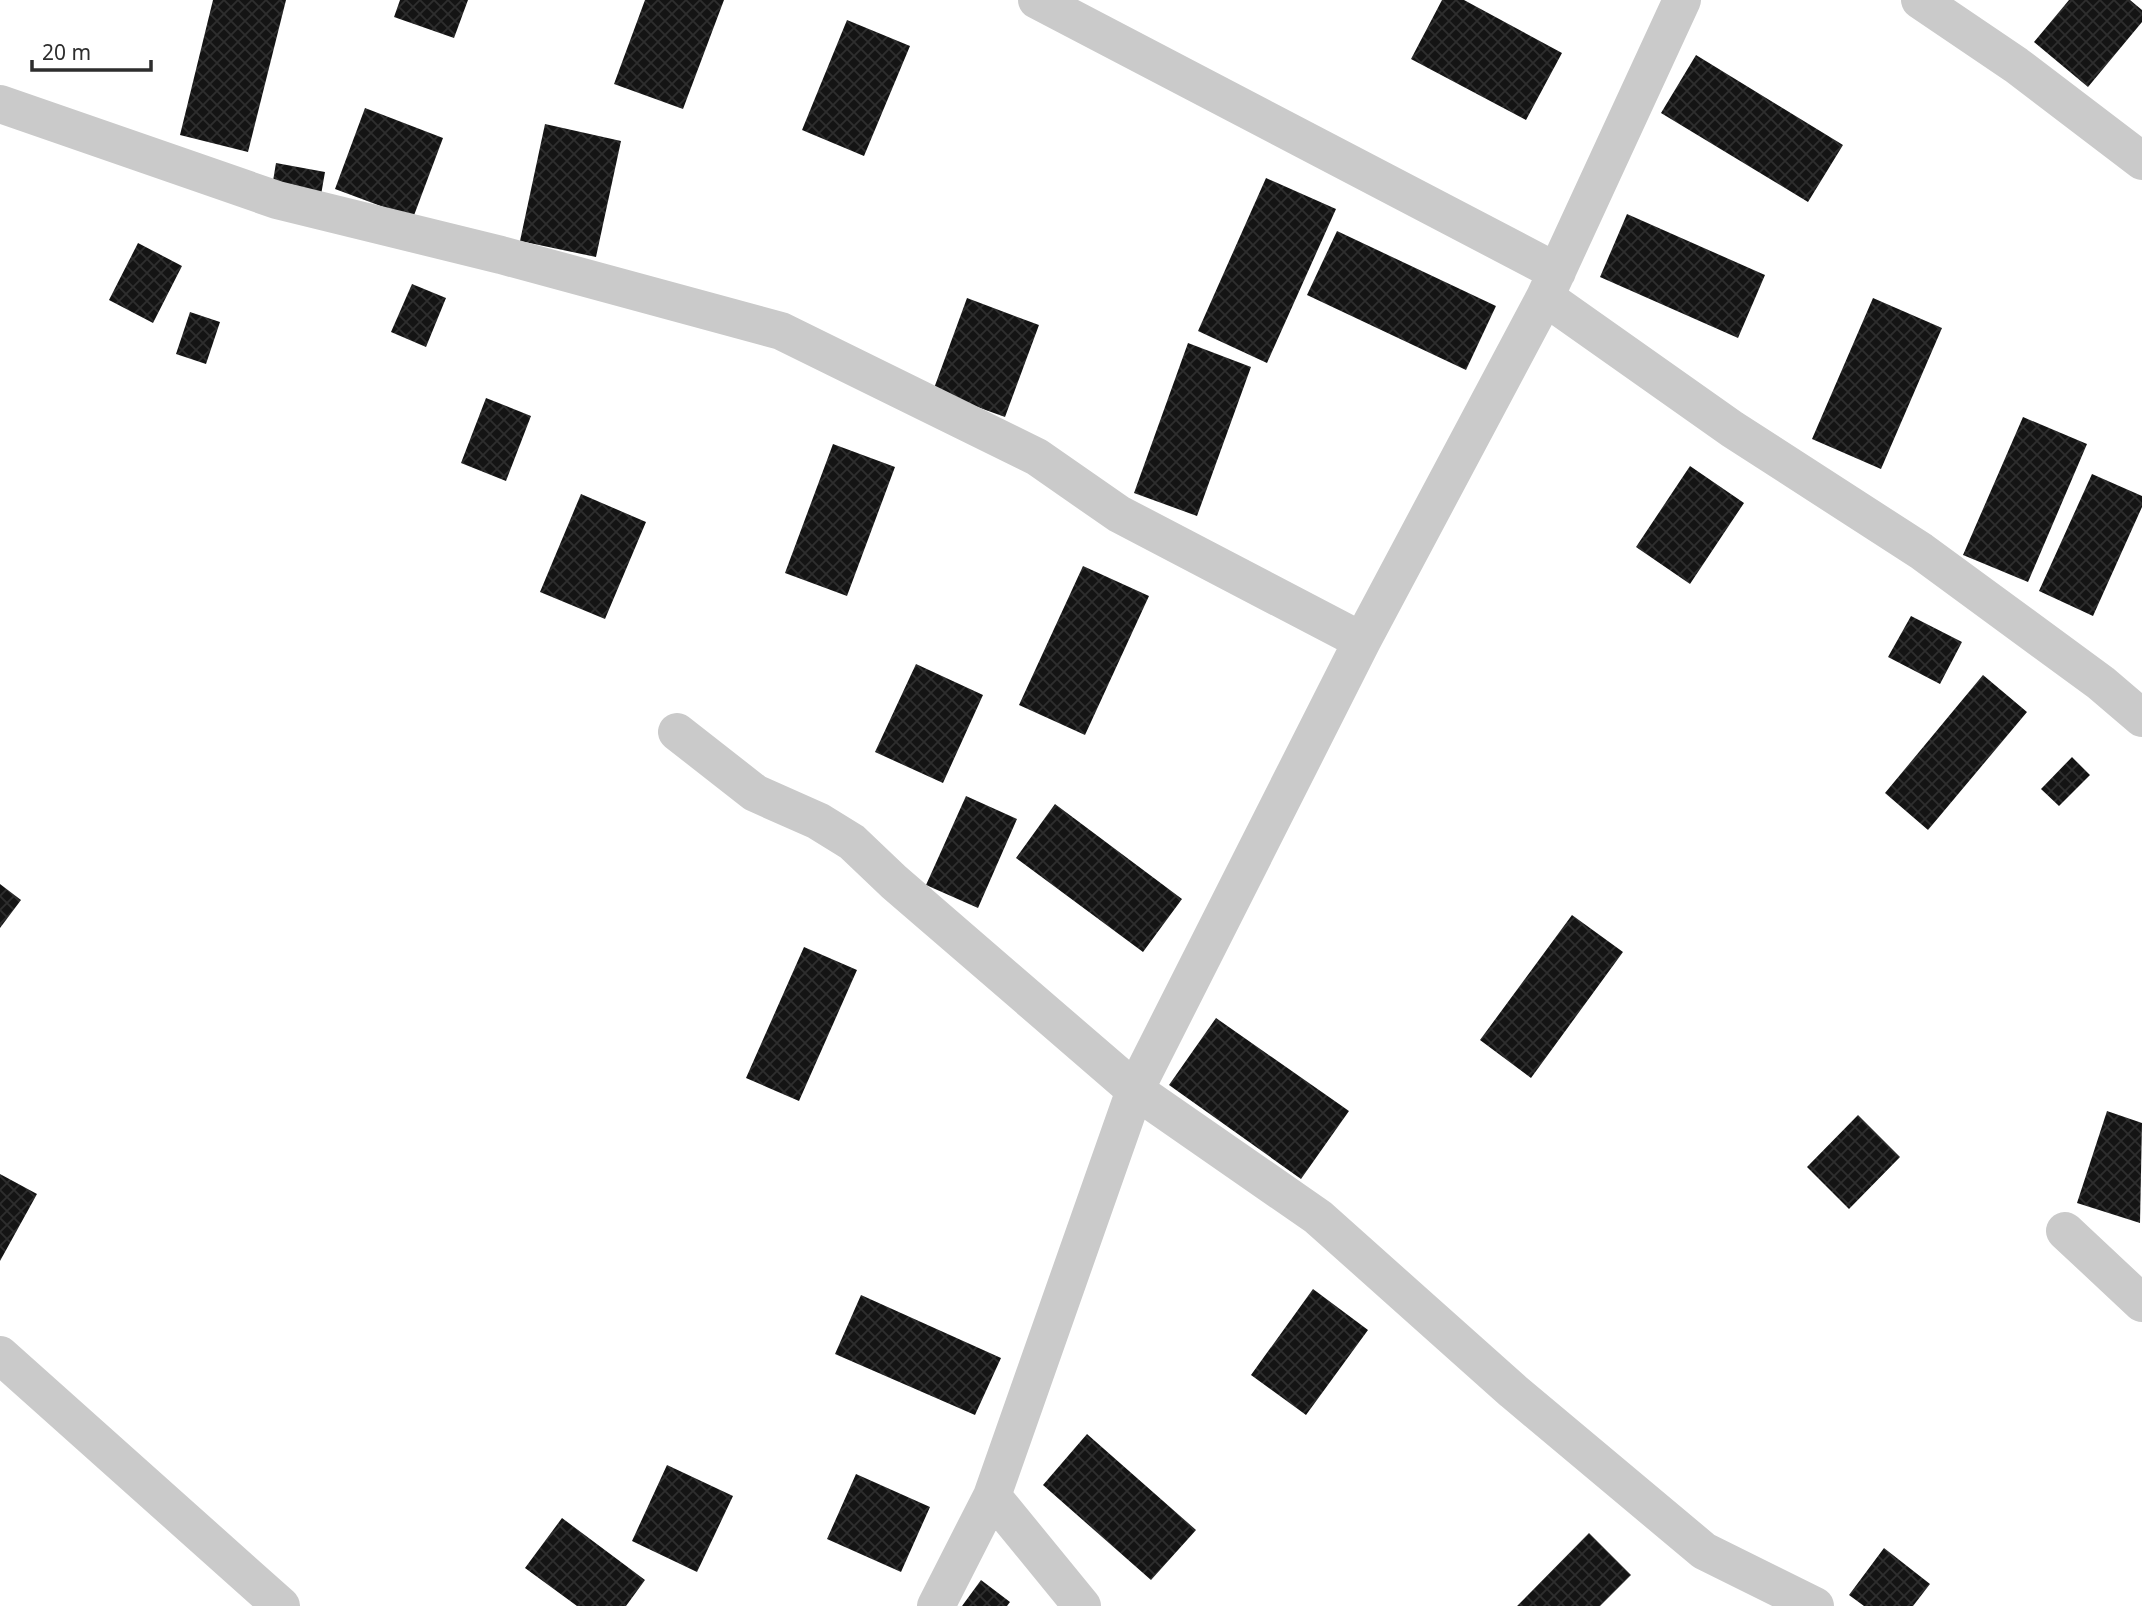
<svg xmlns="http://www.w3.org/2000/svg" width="2142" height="1606" font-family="'Noto Sans',sans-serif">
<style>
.building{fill:url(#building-cross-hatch)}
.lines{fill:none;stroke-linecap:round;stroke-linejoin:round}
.minor{stroke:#cacaca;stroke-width:38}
</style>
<defs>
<pattern id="building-cross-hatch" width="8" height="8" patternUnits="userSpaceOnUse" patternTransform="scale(1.75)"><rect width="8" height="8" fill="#141414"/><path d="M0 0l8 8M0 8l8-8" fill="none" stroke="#2e2e2e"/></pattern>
</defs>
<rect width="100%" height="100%" fill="#fff"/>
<path class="building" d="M213 0H286L248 152 180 135Z
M400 0H468L454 38 394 17Z
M645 0H724L683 109 614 84Z
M1442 0H1464L1562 53 1526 120 1411 59Z
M2069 0H2130L2142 10V22L2088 87 2034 42Z
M847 20 910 46 864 156 802 130Z
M1696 55 1843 145 1808 202 1661 113Z
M365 108 443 138 413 218 335 189Z
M545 124 621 141 596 257 520 241Z
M276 163 325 172 321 195 272 187Z
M1266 178 1336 209 1267 363 1198 331Z
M1627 214 1765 275 1738 338 1600 277Z
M1337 231 1496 306 1466 370 1307 295Z
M138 243 182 266 153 323 109 300Z
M412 284 446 298 426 347 391 332Z
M967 298 1039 325 1005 417 933 391Z
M1873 298 1942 328 1881 469 1812 439Z
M190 312 220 322 206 364 176 354Z
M1188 343 1251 367 1197 516 1134 493Z
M486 398 531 416 506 481 461 463Z
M2023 417 2087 444 2028 582 1963 555Z
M833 444 895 467 847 596 785 573Z
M1690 466 1744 503 1690 584 1636 547Z
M2092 474 2142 496V507L2093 616 2039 591Z
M581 494 646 522 605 619 540 592Z
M1083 566 1149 596 1085 735 1019 705Z
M1911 616 1962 642 1940 684 1888 657Z
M916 664 983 695 943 783 875 752Z
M1983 675 2027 712 1928 830 1885 793Z
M2072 757 2090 775 2059 806 2041 789Z
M966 796 1017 819 978 908 926 885Z
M1055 804 1182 899 1143 952 1016 858Z
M0 884 21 900 0 928Z
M1572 915 1623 952 1531 1078 1480 1040Z
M804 947 857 970 799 1101 746 1078Z
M1216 1018 1349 1111 1301 1179 1169 1085Z
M2107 1111 2142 1123 2140 1223 2077 1203Z
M1858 1115 1900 1157 1849 1209 1807 1167Z
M0 1174 37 1194 0 1261Z
M1313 1289 1368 1330 1306 1415 1251 1375Z
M861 1295 1001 1358 975 1415 835 1354Z
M1087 1434 1196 1530 1151 1580 1043 1485Z
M667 1465 733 1496 697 1572 632 1541Z
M856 1474 930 1507 901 1572 827 1539Z
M562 1518 645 1580 626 1606H577L525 1568Z
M1589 1533 1631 1575 1600 1606H1517Z
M1884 1548 1930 1584 1913 1606H1864L1849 1595Z
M981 1580 1010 1602 1007 1606H962Z"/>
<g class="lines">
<path class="minor" d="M1037 0 1557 272
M1920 0 2016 65 2142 161
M0 104 277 200 501 255 781 331 1037 457 1119 514 1362 641
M1545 297 1732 429 1921 551 2101 683 2142 718
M677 732 755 793 818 821 852 842 894 882 1135 1090 1318 1217 1513 1391 1704 1551 1815 1606
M2065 1231 2142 1303
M0 1355 281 1606
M992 1496 1082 1606
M936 1606 992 1496 1135 1090 1362 641 1545 297 1682 0"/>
</g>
<path d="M32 60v10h119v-10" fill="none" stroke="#2d2d2d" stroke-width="3.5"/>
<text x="42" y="60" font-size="21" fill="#2d2d2d" stroke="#ffffff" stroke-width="5" paint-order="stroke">20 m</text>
</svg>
